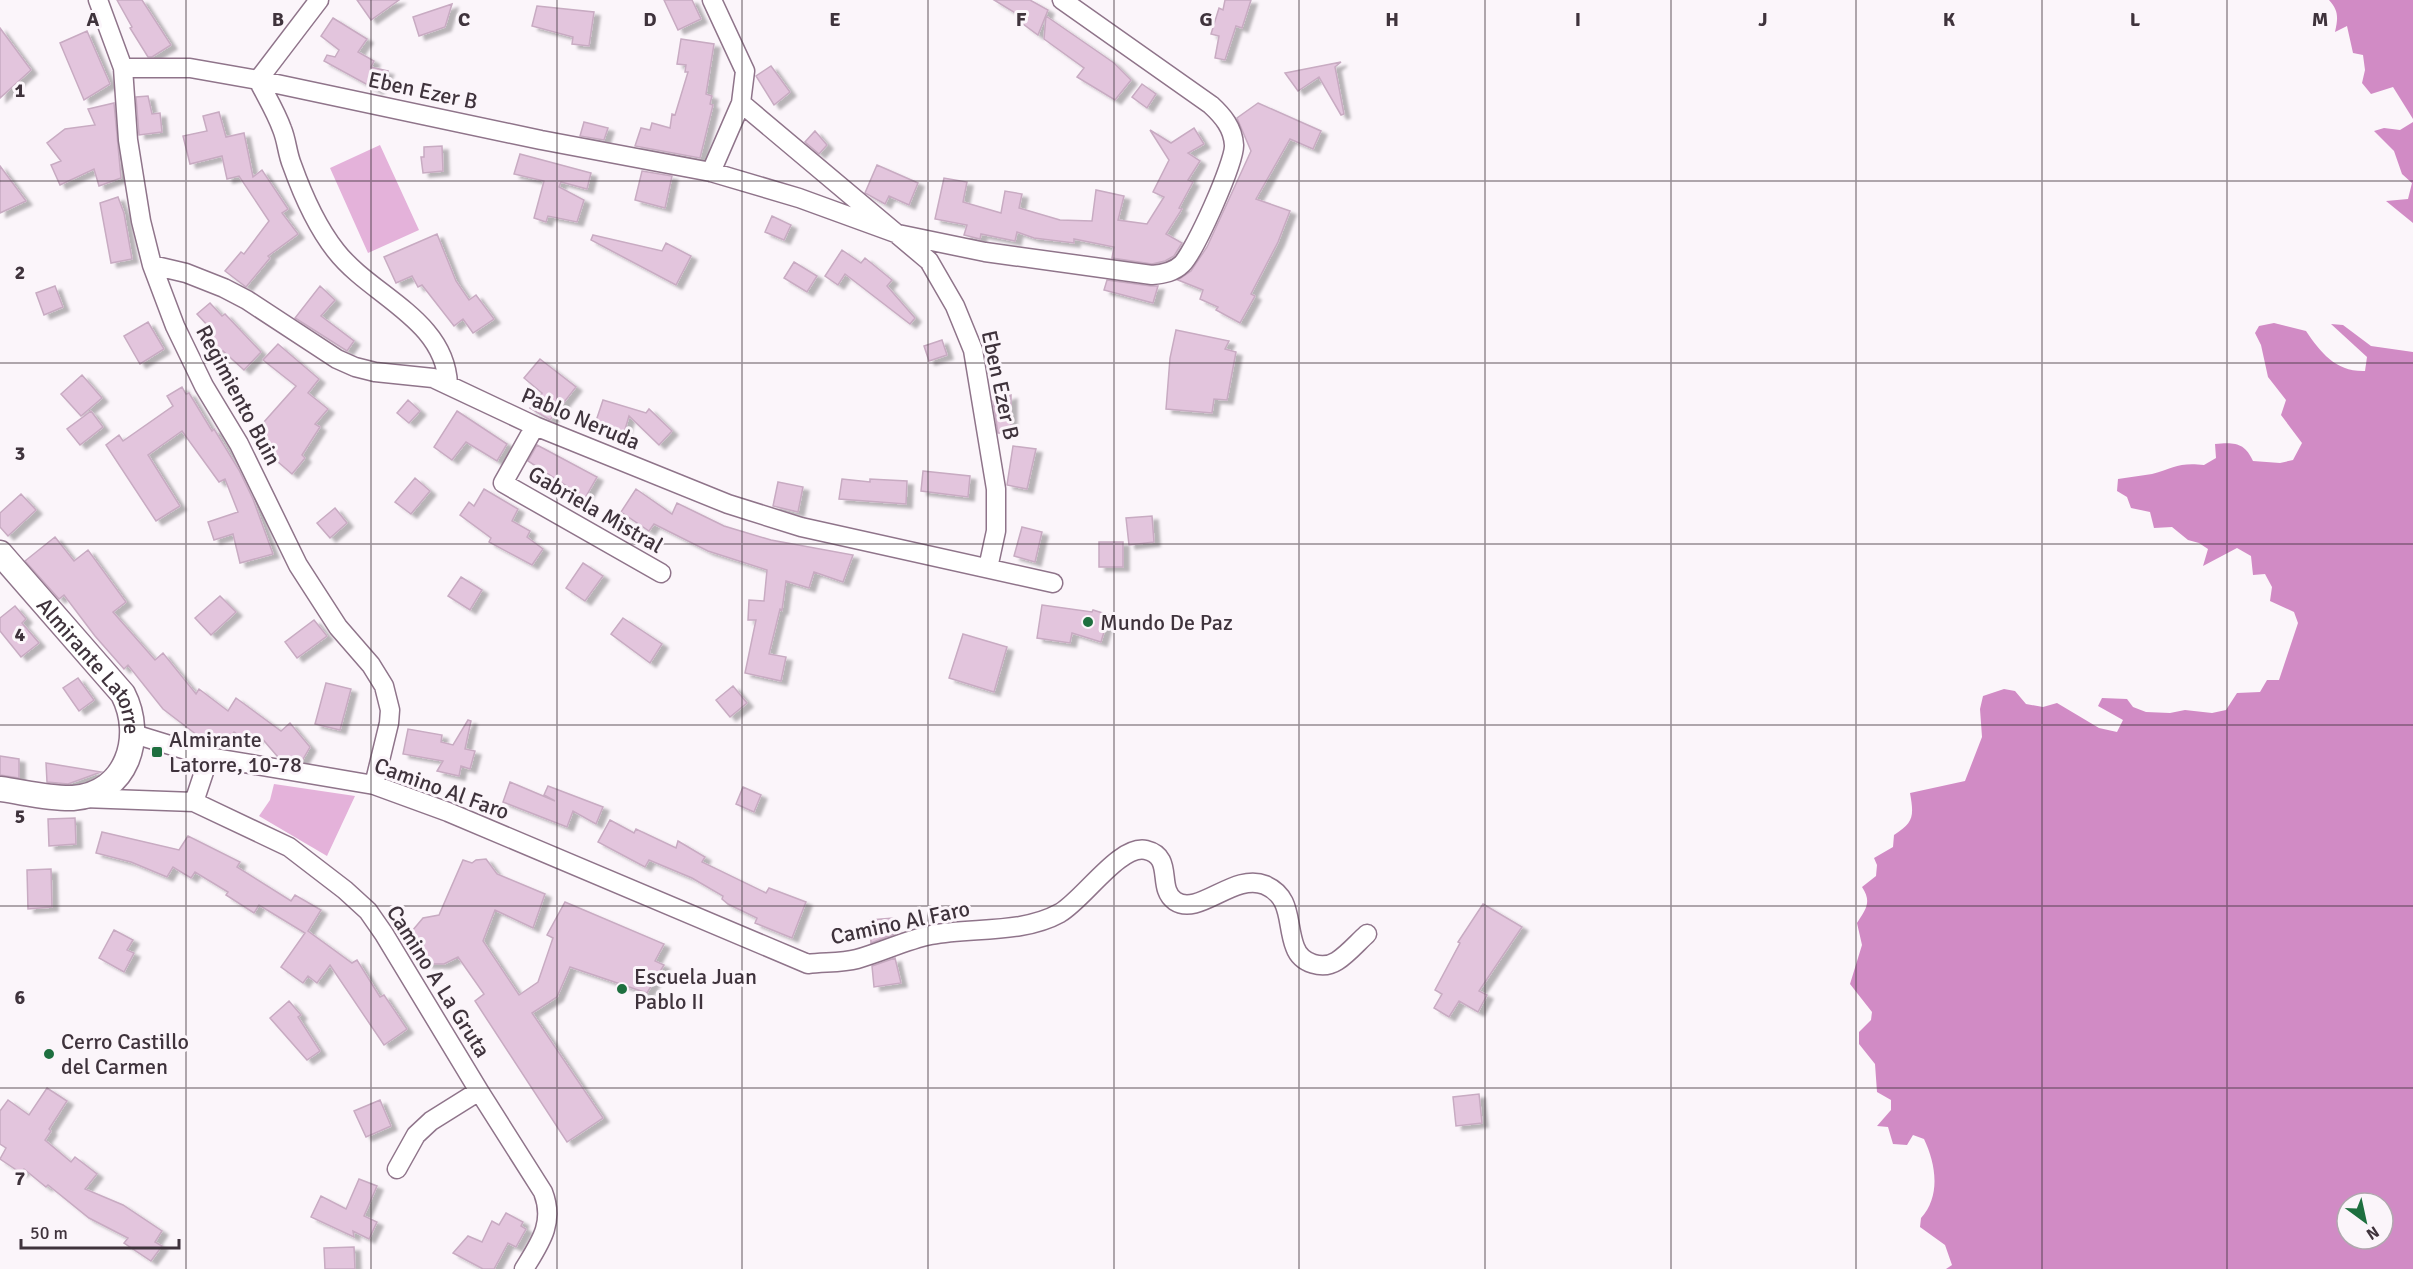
<svg xmlns="http://www.w3.org/2000/svg" width="2413" height="1269" font-family="Signika,sans-serif">
<style>
.green{fill:#e4b2da}
.water{fill:#d18bc5;fill-rule:evenodd}
.building{fill:#e3c5dd;stroke:#c8abc2;stroke-width:1.5;filter:url(#shadow)}
.lines{fill:none;stroke-linecap:round;stroke-linejoin:round}
.minor-casing{stroke:#8f748a;stroke-width:21}
.secondary-casing{stroke:#8f748a;stroke-width:27}
.minor{stroke:#fff;stroke-width:18}
.secondary{stroke:#fff;stroke-width:24}
.grid{fill:none;stroke:#3f333c;stroke-width:1.5;stroke-opacity:0.55}
.poi-dot{fill:#1e6f3f;stroke:#fbf5fa;stroke-width:2}
.labels{text-anchor:middle;stroke-width:6;stroke-linejoin:round;paint-order:stroke}
.street-label{font-size:22px;fill:#3f333c;stroke:#fbf5fa}
.poi-label{font-size:22px;fill:#3f333c;stroke:#fbf5fa;text-anchor:start}
.grid-label{font-size:20px;text-anchor:middle;font-weight:bold;fill:#3f333c;stroke:#fbf5fa;stroke-width:6;stroke-linejoin:round;paint-order:stroke}
</style>
<defs>
<filter id="shadow"><feDropShadow dx="6" dy="4" stdDeviation="1.5" flood-color="#0004"/></filter>
</defs>
<rect width="100%" height="100%" fill="#fbf5fa"/>
<path class="green" d="M380 145 419 230 368 253 330 168Z
M274 784 355 796 327 856 259 816 270 800Z"/>
<path class="water" d="M2329 0H2413V119L2393 87 2371 94 2362 83 2365 70 2363 55 2353 53 2347 26 2335 32C2338 18 2339 11 2329 0Z
M2413 122V223L2386 201 2408 199 2412 183 2402 174 2394 151 2374 131 2384 128 2400 130Z
M2274 323 2306 331C2321 353 2336 372 2365 371L2367 357 2331 324 2343 325 2371 346 2413 352V1269H1946L1952 1265 1945 1245 1920 1227 1921 1218C1941 1196 1936 1164 1924 1139L1913 1135 1907 1145 1893 1144 1888 1127 1877 1126 1891 1110V1100L1877 1092 1875 1064 1859 1044V1032L1871 1020 1872 1012 1850 984 1862 945 1857 923C1866 909 1872 902 1862 887L1876 876 1877 865 1874 858 1893 847 1894 835C1914 822 1914 816 1910 793L1965 781 1982 737 1980 709 1983 696 2004 689 2015 691 2026 704 2043 707 2057 703 2099 728 2117 732 2123 720 2098 706 2102 698 2127 699 2133 707 2146 712 2170 713 2185 710 2212 713 2226 710 2237 693 2260 692 2267 680H2279L2298 623 2294 612 2270 601 2272 587 2265 574 2253 575 2251 556 2237 548 2203 566 2208 549 2199 543 2188 540 2172 527 2154 528 2150 512 2131 508 2127 497 2117 491 2118 479C2129 477 2141 476 2152 474 2174 468 2179 462 2204 465L2216 458 2215 444C2235 442 2245 443 2253 461L2280 463 2293 460 2302 443 2281 415 2286 400 2268 377 2261 345 2255 333 2259 326ZM2347 1203H2383V1239H2347Z"/>
<path class="building" d="M117 0H142L171 45 152 57H148L130 28 132 27Z
M357 0H399L371 20Z
M664 0H692L701 19 678 30Z
M994 0H1030L1048 10 1038 35 1023 24 1025 19Z
M1225 0H1251L1242 28 1236 26 1225 60 1215 58 1219 36 1211 34 1219 8 1223 10Z
M452 4 445 27 419 36 413 17Z
M537 6 594 12 589 46 572 44 573 37 532 26Z
M1046 16 1114 63 1131 80 1115 100 1077 77 1084 68 1044 39Z
M333 18 367 39 358 52 374 61 371 67 388 71 377 90 324 61 327 55 335 57 339 50 321 36Z
M0 28 31 70 0 98Z
M87 31 110 84 84 100 60 43Z
M681 39 714 44 706 94 712 96 710 104 713 105 700 158 635 146 641 128 650 130 652 123 670 128 672 114 675 115 688 72H685L686 65 677 64Z
M1341 62 1335 67 1344 114 1341 115 1319 77 1298 91 1285 73Z
M771 66 790 92 774 105 756 76Z
M1142 84 1156 94 1147 108 1132 97Z
M148 96 152 114 160 113 162 132 139 135 136 97Z
M114 103 121 178 99 186 94 169 60 185 51 165 61 161 47 143 65 129 95 125 88 109Z
M1258 103 1321 131 1313 149 1290 139 1256 199 1290 211 1278 242 1251 294 1255 296 1240 323 1216 310 1218 307 1200 299 1203 290 1178 280 1191 271 1207 247 1251 151 1237 118Z
M219 112 226 137 244 133 253 177 262 170 288 209 282 213 298 234 268 256 270 258 246 287 225 271 241 252 244 254 269 221 239 176 227 179 222 156 190 164 183 136 207 131 203 116Z
M584 122 608 128 604 140 580 136Z
M1194 128 1204 144 1188 153 1200 161 1188 180 1193 182 1179 208 1182 209 1166 234 1182 243 1174 256 1165 261 1152 264 1112 258 1114 247 1074 239V243L1034 238 1017 232 1015 241 981 234 980 239 964 235 967 225 935 219 944 178 967 182 963 202 1001 213 1005 191 1022 194 1019 208 1060 220 1092 221 1096 190 1124 196 1118 220 1147 224 1164 197 1153 192 1169 160 1150 130 1171 143Z
M815 131 827 145 819 154 805 142Z
M442 146 443 171 423 173 421 157H424V147Z
M520 154 591 173 587 189 561 182 559 187 584 200 577 222 548 216 546 222 534 218 544 181 514 174Z
M877 165 918 183 909 205 889 196 885 204 865 193Z
M0 166 26 201 0 213Z
M642 171 672 176 665 208 635 200Z
M118 197 124 213 132 259 111 263 100 203Z
M772 216 791 225 784 240 765 232Z
M437 234 456 281 469 300 476 295 494 319 473 333 463 319 454 326 422 285 418 287 412 276 396 283 384 257Z
M593 235 662 251 666 243 691 256 676 285 591 240Z
M842 250 861 263 865 258 892 280 887 286 915 318 910 324 845 274 838 285 825 276Z
M794 262 817 276 807 292 784 278Z
M1107 280 1151 286H1158L1153 303 1104 290Z
M55 286 63 307 44 315 36 293Z
M320 286 335 300 321 316 354 341 347 351 295 318Z
M210 303 222 316 225 314 261 352 244 370 223 351 217 356 200 338 210 328 197 314Z
M148 322 164 349 140 364 124 336Z
M1176 330 1229 341 1225 349 1236 352 1227 400 1214 399 1212 413 1166 409 1170 358Z
M942 340 947 355 929 361 924 346Z
M278 344 319 379 308 393 328 409 315 424 320 427 302 455 305 458 292 474 263 449 267 444 255 432 296 386 263 360Z
M540 359 576 387 550 420 530 408 542 393 524 378Z
M82 375 102 398 81 416 61 394Z
M182 387 186 394 189 393 212 431 214 429 239 470 253 499 273 554 240 563 233 534 214 540 208 522 238 512 225 479 219 482 182 431 148 455 180 506 156 521 106 445 119 435 123 441 173 406 167 396Z
M1011 395V433H998L993 401Z
M408 400 420 411 409 423 397 413Z
M603 400 646 413 649 409 672 431 659 445 629 416 624 433 595 424Z
M91 411 103 427 80 445 67 429Z
M457 411 507 444 497 461 466 442 452 460 434 447Z
M537 445 597 477 585 498 528 461Z
M1013 446 1036 449 1027 489 1007 485Z
M923 471 970 476 968 497 921 491Z
M415 478 430 491 411 514 395 502Z
M842 479 870 482V479L907 481 906 504 839 499Z
M778 482 803 487 798 512 773 506Z
M484 489 518 509 512 521 530 531 527 537 543 549 532 565 489 542 491 538 460 515 469 502 474 506Z
M636 489 672 514 677 503 724 526 771 540 853 555 843 582 814 572 809 588 786 581 782 610 780 609 769 654 786 657 781 681 745 673 756 620H748L749 600 764 601 767 570 708 551 654 524 649 531 621 512Z
M21 494 36 510 8 536 0 527V513Z
M335 508 347 523 330 538 317 523Z
M1152 516 1154 542 1129 545 1126 518Z
M1022 527 1042 532 1035 562 1014 556Z
M55 537 74 561 88 550 126 602 113 612 155 660 163 653 196 694 199 689 228 711 236 698 281 731 290 723 310 747 302 761 278 757 259 735 252 745 234 732 225 744 207 731 201 738 163 709 128 665 124 669 95 636 64 595 59 599 25 561Z
M1099 542H1123V567H1099Z
M583 563 603 576 585 601 566 588Z
M461 577 482 590 470 610 448 596Z
M220 596 236 612 211 635 195 618Z
M1042 605 1092 612 1093 610 1109 615 1101 642 1072 633 1070 643 1037 638Z
M15 606 26 619 22 623 39 643 21 657 0 631V618Z
M623 618 662 644 650 663 611 634Z
M314 620 327 636 297 658 285 642Z
M963 634 1007 647 994 692 949 678Z
M78 678 94 700 79 711 63 688Z
M326 683 351 689 340 730 315 724Z
M733 686 747 703 730 717 716 700Z
M468 720 471 721 465 749 475 751 470 769 461 766 459 776 437 771 443 761 403 754 408 729 442 735 441 742 453 745Z
M0 756 19 759V778L0 775Z
M46 763 101 772 68 784 47 782Z
M510 782 555 801 544 795 548 786 603 807 596 824 573 811 567 827 503 802Z
M743 787 761 795 754 812 736 804Z
M75 818 76 844 49 846 48 819Z
M610 820 634 833 636 829 676 848 678 841 705 857 702 862 766 893 769 888 806 902 792 938 755 923 757 918 728 904 722 899 723 896 692 878 649 860 645 867 598 842Z
M102 832 179 850 188 836 240 862 237 867 291 901 295 895 321 910 308 931 352 963 357 960 380 997 384 995 407 1029 384 1045 330 965 317 983 308 976 303 983 281 967 305 933 259 905 254 913 226 895 228 892 195 872 191 878 173 867 167 877 131 862 96 853Z
M486 859 497 874 545 894 533 928 495 910 483 941 519 995 538 982 553 938 547 935 565 902 664 944 655 961 664 965 647 993 570 967 557 997 532 1013 603 1118 567 1142 475 1001 484 994 458 957 444 964H428L421 961 412 948V931L423 918 439 915 463 860 472 863 476 860Z
M51 869 52 907 28 909 27 870Z
M1483 904 1522 927 1479 991 1487 995 1478 1012 1459 1001 1449 1017 1434 1008 1442 994 1435 990 1460 943 1458 942Z
M893 918 894 934 871 943 870 920Z
M114 930 133 940 127 950 134 953 124 972 99 958Z
M895 958 901 983 874 987 872 966Z
M289 1001 301 1015 298 1017 320 1051 307 1060 270 1018Z
M47 1088 67 1101 49 1129 51 1131 45 1140 71 1162 75 1157 97 1174 85 1189 123 1205 162 1231 155 1242 162 1246 151 1261 124 1243 128 1238 89 1218 48 1185 46 1187 24 1169 21 1173 0 1159 6 1148 0 1144V1111L8 1100 29 1115Z
M1479 1094 1482 1123 1456 1126 1453 1097Z
M380 1100 391 1126 366 1137 354 1111Z
M359 1179 377 1186 364 1216 377 1222 369 1239 353 1231 354 1237 311 1217 321 1196 346 1209Z
M506 1213 523 1222 521 1226 526 1229 516 1247 508 1243 494 1269H483L453 1253 468 1236 482 1242 492 1221 499 1225Z
M354 1247 355 1269H325L324 1248Z"/>
<g class="lines">
<defs>
<path id="minor" d="M98 0 123 68 128 140 141 221 152 265 175 326 204 386 239 444 298 565 338 627 371 665 384 686 390 710 389 723 374 785
M319 0 258 80C266 96 276 112 282 129 287 141 287 153 292 165 302 193 317 227 336 251 371 296 445 319 448 384
M712 0 745 71 741 103 929 261 955 306 973 350 996 489V531L988 568
M123 68H190L258 80 541 140 711 172 799 198 898 234 985 252 1152 275C1164 274 1174 272 1182 264 1195 251 1235 162 1234 145 1233 128 1223 116 1211 105L1062 0
M711 172 741 103
M152 265 186 273 224 288 247 300 337 359 355 367 375 372 433 378 535 426 728 504 801 527 1053 583
M535 426 503 483 661 573
M134 734 209 757 374 785 448 812 808 964C824 962 842 963 857 959 882 952 906 940 931 935 973 927 1022 934 1060 913 1084 899 1120 844 1146 850 1175 857 1156 888 1175 901 1199 917 1234 872 1265 885 1293 897 1286 924 1295 947 1301 964 1323 970 1337 961 1348 954 1358 942 1367 934
M83 798 194 802 289 847 345 890 368 911 384 934 479 1091 543 1192C555 1223 540 1243 524 1269
M194 802 209 757
M397 1169 416 1135 431 1121 479 1091"/>
<g id="secondary">
<path id="s1" d="M0 553 123 694C145 737 127 794 73 798 50 799 23 792 0 789"/>
</g>
</defs>
<use href="#minor" class="minor-casing"/>
<use href="#secondary" class="secondary-casing"/>
<use href="#minor" class="minor"/>
<use href="#secondary" class="secondary"/>
</g>
<path class="grid" d="M186 0V1269M371 0V1269M557 0V1269M742 0V1269M928 0V1269M1114 0V1269M1299 0V1269M1485 0V1269M1671 0V1269M1856 0V1269M2042 0V1269M2227 0V1269M0 181H2413M0 363H2413M0 544H2413M0 725H2413M0 906H2413M0 1088H2413"/>
<g class="poi-dot">
<circle cx="1088" cy="622" r="6"/>
<rect x="151" y="746" width="12" height="12" rx="3"/>
<circle cx="622" cy="989" r="6"/>
<circle cx="49" cy="1054" r="6"/>
</g>
<g class="labels">
<g class="street-label">
<text transform="translate(423 90) rotate(12)" y="8">Eben Ezer B</text>
<text transform="translate(1001 385) rotate(78)" y="8">Eben Ezer B</text>
<text transform="translate(239 395) rotate(62)" y="8">Regimiento Buin</text>
<text transform="translate(581 418) rotate(23)" y="8">Pablo Neruda</text>
<text transform="translate(596 509) rotate(30)" y="8">Gabriela Mistral</text>
<text dy="8" stroke="none"><textPath href="#s1" startOffset="146">Almirante Latorre</textPath></text>
<text transform="translate(442 788) rotate(20)" y="8">Camino Al Faro</text>
<text transform="translate(900 922) rotate(-12)" y="8">Camino Al Faro</text>
<text transform="translate(439 981) rotate(58)" y="8">Camino A La Gruta</text>
</g>
<g class="poi-label">
<text x="1100" y="630">Mundo De Paz</text>
<text x="169" y="747">Almirante<tspan x="169" dy="25">Latorre, 10-78</tspan></text>
<text x="634" y="984">Escuela Juan<tspan x="634" dy="25">Pablo II</tspan></text>
<text x="61" y="1049">Cerro Castillo<tspan x="61" dy="25">del Carmen</tspan></text>
</g>
</g>
<g class="grid-label">
<text x="93" y="26">A</text>
<text x="278" y="26">B</text>
<text x="464" y="26">C</text>
<text x="650" y="26">D</text>
<text x="835" y="26">E</text>
<text x="1021" y="26">F</text>
<text x="1206" y="26">G</text>
<text x="1392" y="26">H</text>
<text x="1578" y="26">I</text>
<text x="1763" y="26">J</text>
<text x="1949" y="26">K</text>
<text x="2135" y="26">L</text>
<text x="2320" y="26">M</text>
<text x="20" y="97">1</text>
<text x="20" y="279">2</text>
<text x="20" y="460">3</text>
<text x="20" y="641">4</text>
<text x="20" y="823">5</text>
<text x="20" y="1004">6</text>
<text x="20" y="1185">7</text>
</g>
<g transform="translate(2365 1221) rotate(147)"><circle r="28" fill="#fbf5fa" stroke="#b0a7ae" stroke-width="1.5"/>
<path d="M0-4.5L10 22L0 15L-10 22Z" fill="#1e6f3f"/>
<text y="-9" font-size="16" font-weight="bold" text-anchor="middle" fill="#3f333c">N</text>
</g>
<path d="M21 1239v9h158v-9" fill="none" stroke="#3f333c" stroke-width="3"/>
<text x="30" y="1239" font-size="18" fill="#3f333c" stroke="#fbf5fa" stroke-width="4.5" paint-order="stroke">50 m</text>
</svg>
